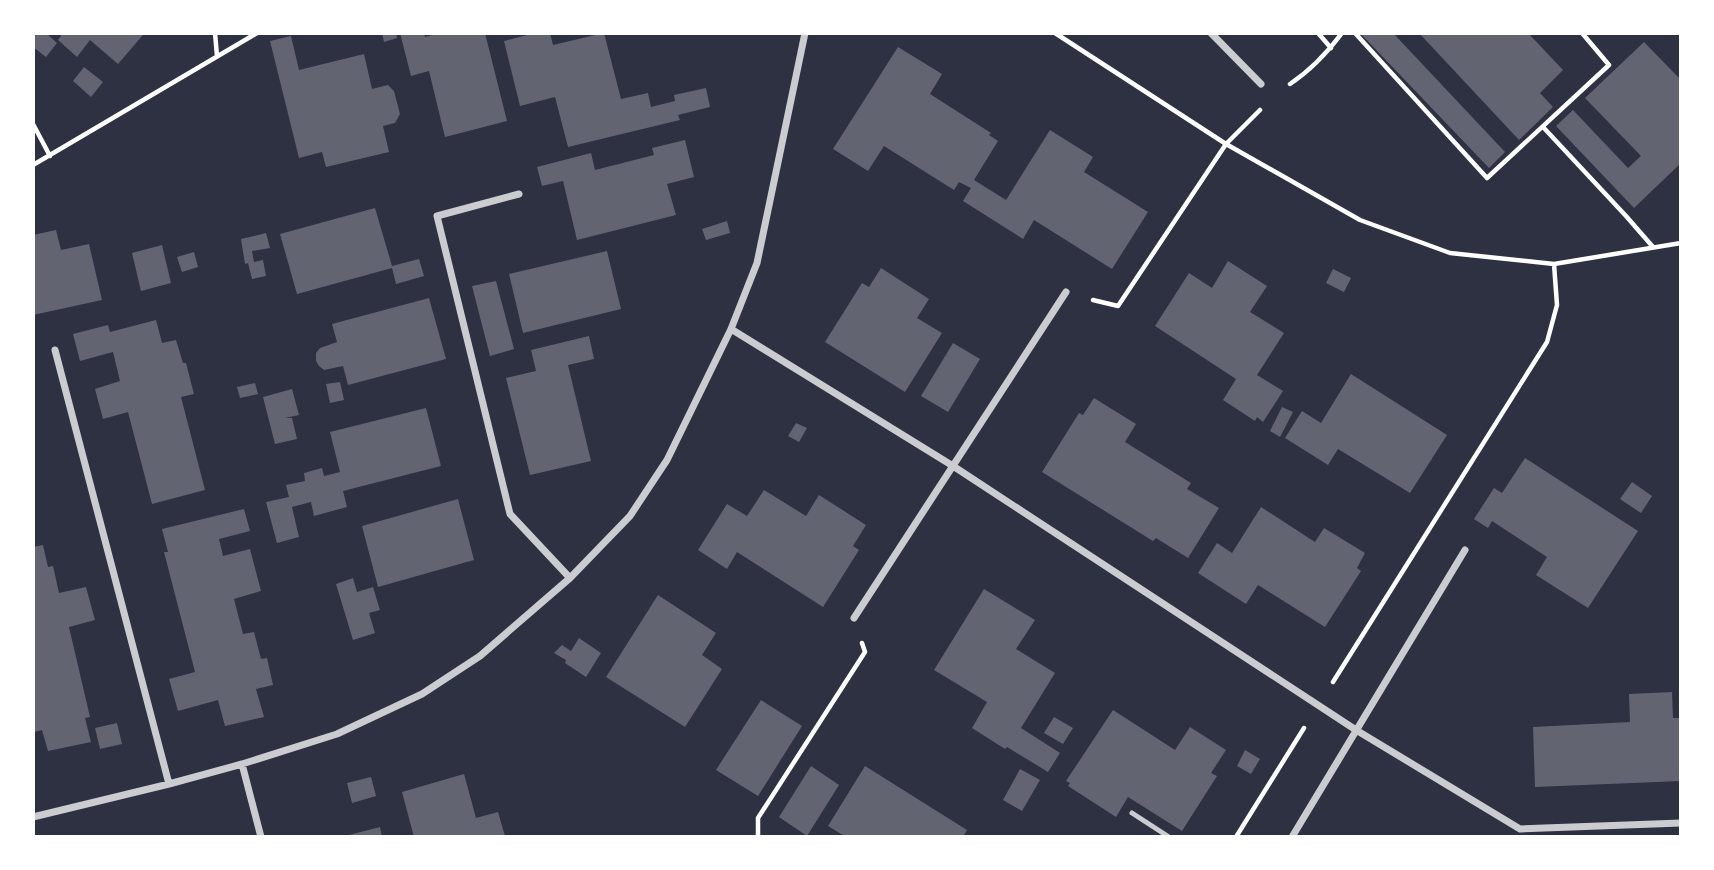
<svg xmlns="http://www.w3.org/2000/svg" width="1714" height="870" font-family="Signika,sans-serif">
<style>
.building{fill:#626471}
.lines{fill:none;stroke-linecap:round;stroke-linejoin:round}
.path{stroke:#fff;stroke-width:4.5}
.service{stroke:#caccd0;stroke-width:5}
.minor{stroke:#caccd0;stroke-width:7}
</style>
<rect width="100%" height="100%" fill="#2d3142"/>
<path class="building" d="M36 33H46L57 43 46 57 33 47V37Z
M63 33H142L143 35 118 64 90 40 77 57 58 40Z
M382 33H396L397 38 384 42Z
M400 33H424L425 37 440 33H485L507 121 445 137 429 71 411 76Z
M535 33H550L553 45 604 33 621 99 648 93 651 107 675 101 674 95 706 88 710 107 678 115 680 120 568 147 555 97 520 106 504 41Z
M1360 33H1393L1505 152 1489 168Z
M1419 33H1528L1563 70 1540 93 1553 107 1519 140Z
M291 36 299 70 364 54 372 89 388 85 394 91 400 114 395 123 383 126 389 152 326 167 322 152 299 158 270 41Z
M1644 42 1681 80V163L1634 208 1556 126 1573 110 1628 168 1641 156 1585 98Z
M898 47 942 74 930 94 991 133 989 135 998 141 974 180 1006 200 1050 130 1093 157 1084 172 1148 212 1112 269 1034 220 1023 239 963 201 971 188 959 182 954 190 884 146 868 171 833 149Z
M84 67 103 82 91 97 73 81Z
M685 140 694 177 667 184 676 215 577 240 563 181 542 186 537 167 591 153 595 170 654 155 652 148Z
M375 208 392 266 419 259 424 276 396 284 392 268 297 294 280 234Z
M727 221 730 233 706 240 702 229Z
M56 230 61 250 89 244 102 300 33 315V235Z
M266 233 270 248 252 251 254 262 263 260 266 276 252 279 248 263 245 264 241 239Z
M162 245 171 283 141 291 132 253Z
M607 251 621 309 523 333 509 274Z
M194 252 198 267 182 272 177 257Z
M1228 261 1267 286 1250 312 1284 333 1257 375 1283 391 1263 422 1257 417 1255 421 1223 400 1236 379 1155 326 1189 273 1212 288Z
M881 268 929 299 917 318 942 333 905 392 825 342 862 283 869 287Z
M1333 269 1351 278 1344 292 1326 283Z
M496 281 514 349 490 356 472 286Z
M429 298 446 359 348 385 343 366 324 370 319 366 316 361V353L320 348 337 342 332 324Z
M156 320 162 343 176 340 183 363H186L194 394 181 397 205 490 152 504 128 412 103 419 95 389 120 381 113 352 80 361 73 334 108 325 110 332Z
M589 336 594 359 568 365 591 461 530 475 506 378 536 371 531 350Z
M953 343 980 359 948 412 921 396Z
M1351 374 1447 435 1410 493 1338 449 1328 465 1285 438 1302 411 1321 423Z
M340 382 344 400 330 403 326 384Z
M255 383 258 394 240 398 237 387Z
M292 389 299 415 285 418H292L297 439 275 444 263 397Z
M1094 398 1136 424 1125 442 1191 483 1187 489 1219 508 1188 558 1156 538 1153 541 1042 472 1079 413 1083 415Z
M1282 407 1293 412 1280 437 1270 431Z
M426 408 441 466 343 491 347 507 314 516 311 502 292 507 299 537 277 543 266 502 289 497 286 485 305 481 304 473 322 468 324 476 340 472 330 432Z
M796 423 807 428 799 442 788 436Z
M1525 458 1638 531 1588 608 1536 575 1547 557 1492 521 1488 528 1474 519 1494 488 1502 493Z
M1632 482 1652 496 1641 513 1620 499Z
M764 490 806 516 819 495 866 525 853 546 859 550 823 607 737 552 727 569 698 550 727 504 747 516Z
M458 499 474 560 378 587 362 526Z
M1261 507 1315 542 1324 528 1365 553 1357 568 1361 571 1325 627 1258 585 1246 604 1198 573 1217 543 1232 553Z
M244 509 250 531 219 539 223 556 250 549 261 591 234 599 243 634 254 632 261 659 267 658 273 685 256 689 264 717 225 726 218 700 178 711 169 679 195 672 164 552H168L162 529Z
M43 545 48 567 53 566 59 593 86 587 95 620 69 627 90 717 85 718 91 742 48 751 42 730 34 732 33 728V547Z
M353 578 357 592 373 587 380 610 369 613 375 633 353 640 336 584Z
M984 589 1035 620 1016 649 1055 673 1021 728 1060 753 1048 772 1007 747 1005 749 972 728 987 702 934 670Z
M658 595 716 633 702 655 722 669 685 727 606 677Z
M579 638 601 653 586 677 565 663 566 660 554 653 562 645 571 651Z
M1672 692 1673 718H1681V781L1535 787 1533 727 1630 722 1629 694Z
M761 700 802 726 758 796 716 770Z
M1113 710 1175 750 1190 727 1226 750 1211 773 1217 776 1182 831 1128 797 1116 817 1068 786 1070 783 1066 781Z
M1054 717 1073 728 1063 744 1044 733Z
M117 723 122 744 100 749 95 728Z
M1245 750 1260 759 1251 774 1237 766Z
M811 766 839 785 807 836 779 817Z
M865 766 967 830 963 837H846L828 826Z
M1020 769 1040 780 1022 811 1003 800Z
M464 774 476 818 498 812 505 836 414 837 402 792Z
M371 777 376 796 352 803 347 783Z
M380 827 382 837H345V836Z"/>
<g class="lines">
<path class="path" d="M215 33 217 56
M1055 33 1226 144 1360 220 1450 253 1554 264 1681 243
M1318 33 1331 48
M1355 33 1487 178 1609 65 1582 33
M1290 84C1311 70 1327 53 1342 33
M33 124 50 156
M1543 127 1626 216 1653 247
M33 165 257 33
M1093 300 1118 306 1226 144 1260 110
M1333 682 1547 342 1557 305 1554 264
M758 837V818L865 652 862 643
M1236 837 1304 728"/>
<path class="service" d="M1132 813 1169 837"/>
<path class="minor" d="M1211 33 1261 84
M519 194 437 216 510 514 570 578
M731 329 953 466 1356 730 1520 829 1681 823
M55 350 169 784
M854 618 1066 292
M242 764 261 837
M33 817 169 784 242 764 337 734 422 694 480 656 570 578 630 516 667 460 731 329 757 263 805 33
M1292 837 1465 550"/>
</g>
<rect width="1714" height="870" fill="none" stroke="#ffffff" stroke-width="70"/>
</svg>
